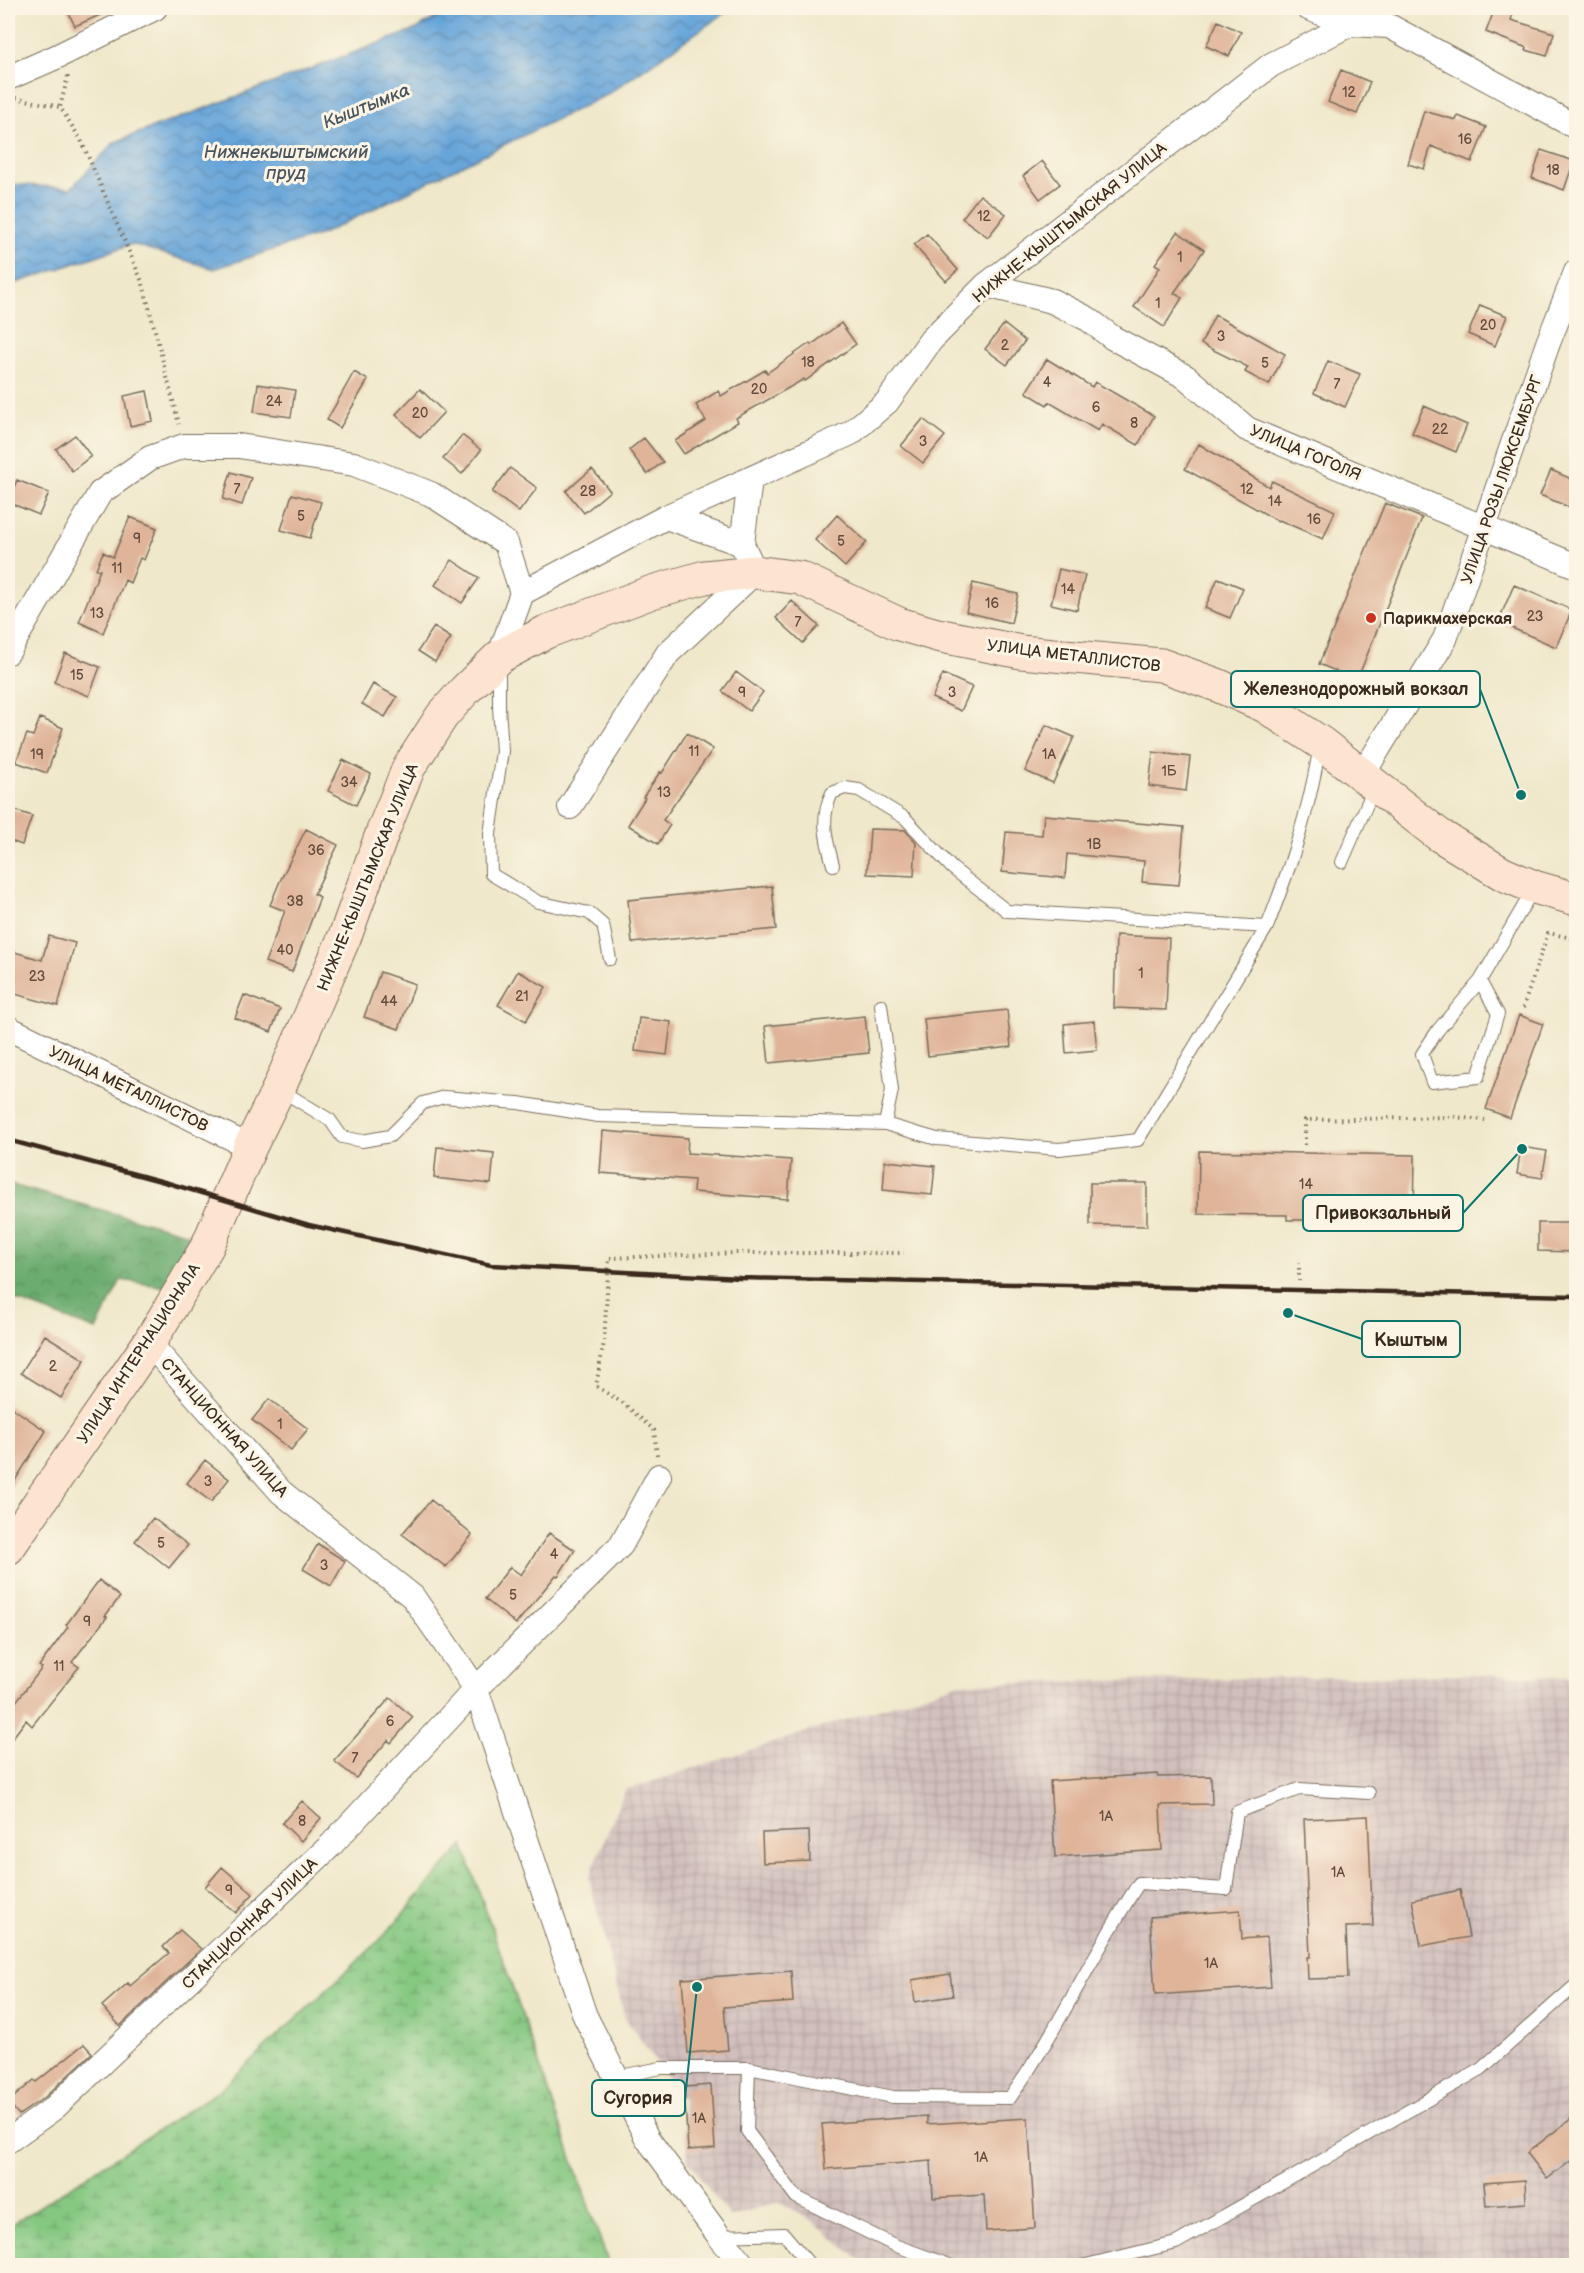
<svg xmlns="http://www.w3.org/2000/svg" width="1584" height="2273" font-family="'Balsamiq Sans',sans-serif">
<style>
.industrial{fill:url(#industrial-grid)}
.forest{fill:url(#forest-crowns);stroke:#546b46;stroke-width:1.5}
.wetland{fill:url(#wetland-marsh);stroke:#607950;stroke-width:1.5}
.water{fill:url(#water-waves);stroke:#51687c;stroke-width:1.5}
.building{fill:#dfb499}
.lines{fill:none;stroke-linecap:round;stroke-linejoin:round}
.lane-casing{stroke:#7a6c5b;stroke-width:14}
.street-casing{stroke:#7a6c5b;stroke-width:26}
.secondary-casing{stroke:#7a6c5b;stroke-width:35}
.path{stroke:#7a6c5b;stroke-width:4;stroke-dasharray:1.5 4.5;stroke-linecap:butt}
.lane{stroke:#fff;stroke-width:12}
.street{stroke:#fff;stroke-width:24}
.secondary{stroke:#fde4d0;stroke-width:33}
.rail{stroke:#3b2a1e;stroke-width:4.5}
.poi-dot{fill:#c8321e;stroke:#fcf5e5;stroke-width:2}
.labels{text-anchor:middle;stroke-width:6;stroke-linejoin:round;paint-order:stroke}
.number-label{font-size:14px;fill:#644c3d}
.street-label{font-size:16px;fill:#3b2a1e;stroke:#fcf5e5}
.poi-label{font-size:16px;font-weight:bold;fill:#3b2a1e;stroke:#fcf5e5;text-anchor:start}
.water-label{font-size:18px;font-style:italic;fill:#4a555f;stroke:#fcf5e5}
.leader{fill:none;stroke:#0f766e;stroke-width:2}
.callout-dot{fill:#0f766e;stroke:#fcf5e5;stroke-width:2}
.callout{fill:#fcf5e5;stroke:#0f766e;stroke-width:2}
.callout-label{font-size:18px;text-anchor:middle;font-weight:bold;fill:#3b2a1e}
</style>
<defs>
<pattern id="industrial-grid" width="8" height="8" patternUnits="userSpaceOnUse" patternTransform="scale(1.5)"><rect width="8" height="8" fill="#d1bfbd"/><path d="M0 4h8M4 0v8" fill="none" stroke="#b4a4a2"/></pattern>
<pattern id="forest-crowns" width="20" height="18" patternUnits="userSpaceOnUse" patternTransform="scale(1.5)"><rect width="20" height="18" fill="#6cac6f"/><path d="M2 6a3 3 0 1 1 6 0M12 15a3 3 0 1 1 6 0" fill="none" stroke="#5a8c5b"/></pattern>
<pattern id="wetland-marsh" width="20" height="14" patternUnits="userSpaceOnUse" patternTransform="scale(1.5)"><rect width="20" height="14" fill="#85c881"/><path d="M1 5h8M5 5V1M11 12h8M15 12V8" fill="none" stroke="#6ea369"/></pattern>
<pattern id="water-waves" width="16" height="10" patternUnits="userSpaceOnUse" patternTransform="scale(1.5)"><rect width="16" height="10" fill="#67a5d9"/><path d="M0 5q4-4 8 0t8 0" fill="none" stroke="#5687af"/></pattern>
</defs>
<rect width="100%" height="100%" fill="#fcf5e5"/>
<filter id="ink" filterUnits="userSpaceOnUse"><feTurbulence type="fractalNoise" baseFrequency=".0167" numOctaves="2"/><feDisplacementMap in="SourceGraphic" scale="12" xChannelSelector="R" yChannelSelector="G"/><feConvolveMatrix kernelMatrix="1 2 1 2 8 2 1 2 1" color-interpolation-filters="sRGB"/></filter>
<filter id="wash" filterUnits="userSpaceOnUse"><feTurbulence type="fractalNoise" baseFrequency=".008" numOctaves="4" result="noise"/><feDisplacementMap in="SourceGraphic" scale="24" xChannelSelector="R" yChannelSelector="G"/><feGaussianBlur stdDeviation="1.35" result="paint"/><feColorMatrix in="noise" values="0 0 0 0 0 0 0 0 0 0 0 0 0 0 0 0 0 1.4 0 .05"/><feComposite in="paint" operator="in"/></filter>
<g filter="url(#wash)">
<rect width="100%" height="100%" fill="#efe8cb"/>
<path class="industrial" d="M1470 1675 1576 1677V2265H866L813 2221 778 2202 730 2217 688 2161 682 2098 625 2018 589 1878 625 1790 960 1683Z"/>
<path class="forest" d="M8 1184 189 1234 165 1287 121 1280 96 1330 8 1297Z"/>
<path class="wetland" d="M463 1845 609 2265H8V2227L220 2090 380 1940Z"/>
<path class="water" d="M451 8H732L606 95 322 234 214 269 132 244 8 286V184L71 188 115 142 417 29Z"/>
<g id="blocks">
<path class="building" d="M66 8H116L75 26Z
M1495 8 1513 13 1511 20 1554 33 1547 56 1526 50 1527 48 1486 32Z
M1218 21 1241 32 1229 56 1206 46Z
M1341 70 1370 82 1357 114 1328 102Z
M1424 111 1456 120 1458 116 1486 127 1472 162 1431 146 1424 169 1408 164Z
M1541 150 1574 161 1564 190 1532 178Z
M1042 161 1060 184 1040 199 1023 176Z
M980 195 1006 214 988 237 962 218Z
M1178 232 1204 250 1174 293 1182 298 1164 327 1134 307 1160 267 1155 264Z
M927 234 958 270 946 281 914 245Z
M1480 305 1507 316 1495 346 1468 334Z
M1215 315 1285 354 1269 385 1245 372 1248 367 1201 344Z
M841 323 856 344 805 381 804 379 736 418 738 422 684 454 675 441 706 421 696 405 718 391 721 396 765 370 767 373 810 343 811 345Z
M1004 324 1025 341 1007 365 985 349Z
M1047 359 1092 387 1095 382 1154 416 1138 445 1102 424 1098 431 1049 402 1047 405 1026 392Z
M1328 361 1360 374 1345 407 1314 393Z
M354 372 368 380 340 428 327 420Z
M258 384 295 390 291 417 254 412Z
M420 389 444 412 420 438 396 414Z
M147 391 153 421 130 426 124 396Z
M1424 406 1467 425 1456 452 1412 433Z
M923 419 945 436 923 463 901 446Z
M75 435 91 456 72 471 56 449Z
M462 435 481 450 462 474 443 459Z
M644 438 663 462 647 474 629 450Z
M1199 444 1269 487 1272 481 1335 511 1323 539 1279 520 1278 521 1185 469Z
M510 468 537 488 519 512 492 492Z
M592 469 610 491 584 513 566 491Z
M1551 470 1576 481V510L1540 495Z
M231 472 251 478 242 505 223 499Z
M17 480 49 493 39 515 8 502Z
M292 494 321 502 310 538 281 530Z
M1385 503 1422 518 1357 680 1319 664Z
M837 515 867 542 845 567 815 540Z
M130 517 157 528 144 560 140 558 130 583 125 580 103 633 79 622 100 570 96 569 103 552 113 557Z
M452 560 479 578 462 603 435 585Z
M1059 569 1085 575 1077 610 1051 604Z
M1218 578 1243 588 1230 618 1205 608Z
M973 583 1018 594 1011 623 966 612Z
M1514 585 1572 610 1556 647 1498 622Z
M792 601 819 626 803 643 776 618Z
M434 627 451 638 435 662 418 651Z
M65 653 100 667 89 696 54 682Z
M736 672 763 692 749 711 722 691Z
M943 674 972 687 961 711 932 698Z
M373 684 397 697 385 717 362 704Z
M40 718 63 728 47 773 16 762 27 734 33 736Z
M1046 725 1074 737 1053 783 1025 771Z
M687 733 713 749 663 820 670 825 658 844 628 825 645 798 643 797 660 772 662 773Z
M1153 752 1190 757 1186 791 1149 786Z
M343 760 371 774 356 805 328 791Z
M8 808 32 816 22 845 8 840Z
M1044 815 1184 827 1179 885 1142 882 1144 861 1067 854 1065 878 1002 872 1006 832 1042 835Z
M306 829 338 845 314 894 320 897 292 972 265 962 285 911 270 905 280 881Z
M870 829 905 830 916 842 914 876 867 874Z
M772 886 776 929 632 943 628 900Z
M1116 935 1169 938 1166 1010 1114 1008Z
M49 936 75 943 58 1006 8 992V950L42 960Z
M518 971 546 987 526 1021 498 1005Z
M380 972 415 984 399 1029 364 1017Z
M244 995 280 1009 271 1032 235 1018Z
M1007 1010 1011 1047 928 1056 924 1019Z
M1519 1015 1543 1024 1510 1118 1486 1109Z
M865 1016 869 1053 769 1063 765 1026Z
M639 1018 671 1022 667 1055 635 1051Z
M1094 1021 1097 1050 1066 1053 1064 1024Z
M603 1131 688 1138 687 1153 791 1160 788 1199 693 1192 694 1180 600 1173Z
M437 1147 494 1153 491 1184 434 1178Z
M1521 1147 1547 1151 1542 1178 1517 1174Z
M1199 1151 1415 1155 1414 1218 1324 1216V1220H1287V1215L1198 1214Z
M885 1161 935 1166 932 1195 883 1190Z
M1090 1183H1147V1226L1090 1225Z
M1538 1223H1576V1252L1538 1251Z
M45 1335 85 1360 61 1398 21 1373Z
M269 1399 308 1429 291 1450 252 1420Z
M8 1405 46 1431 8 1492Z
M205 1460 229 1479 211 1502 187 1483Z
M431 1500 472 1535 446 1567 402 1534Z
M153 1518 188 1545 169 1568 135 1541Z
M549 1533 575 1550 558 1576 556 1575 516 1624 485 1599 510 1567 521 1575Z
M318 1544 345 1561 331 1586 303 1569Z
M99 1580 120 1597 105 1616 107 1617 72 1662 79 1667 32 1726 26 1720 8 1744V1712L42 1668 39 1666 68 1627 66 1625Z
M390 1698 413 1717 391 1743 388 1740 356 1778 334 1761Z
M1157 1774 1158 1777 1211 1776 1212 1804 1160 1805 1162 1850 1055 1857 1050 1781Z
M302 1801 321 1818 301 1841 282 1823Z
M1368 1816 1373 1926 1346 1927 1348 1978 1308 1979 1307 1957H1310L1304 1819Z
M809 1831 810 1861 763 1863 762 1833Z
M222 1867 253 1894 236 1913 205 1887Z
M1460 1890 1469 1937 1421 1946 1412 1900Z
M1240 1910 1242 1939 1267 1937 1271 1987 1155 1995 1150 1917Z
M180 1930 201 1949 120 2026 102 2006 128 1983 130 1986 169 1953 163 1947Z
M791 1971 793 2002 724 2007 728 2050 688 2053 682 1979Z
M950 1974 953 1996 915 2002 912 1980Z
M84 2044 92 2053 45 2097 19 2115 8 2102 34 2080 36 2082Z
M711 2085 715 2148 688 2150 684 2087Z
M1576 2115V2157L1547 2179 1527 2153Z
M927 2116V2124L1028 2118 1035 2228 986 2231 984 2195 933 2198 931 2161 826 2169 822 2124Z
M1525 2180 1526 2203 1486 2206 1484 2183Z"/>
</g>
</g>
<g filter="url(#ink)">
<use href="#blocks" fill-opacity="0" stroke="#7a6c5b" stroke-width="1.5"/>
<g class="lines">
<defs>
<path id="lane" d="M499 664V707L502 751 490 834 491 874 538 902 589 913 603 925 610 959
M1342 862 1374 788
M833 865C826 840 820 817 832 793L845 788 859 790 905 818 952 868 1007 911 1267 927C1291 865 1309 812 1320 745
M1480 981 1498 1014 1478 1077 1432 1082 1422 1054 1438 1030 1480 981 1534 888
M881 1005 892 1090 885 1124
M279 1089 330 1120 342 1137 362 1141 390 1136 423 1103 444 1097 518 1103 598 1116 885 1124 937 1139 1059 1149 1138 1140 1267 927
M749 2068 893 2097 1010 2098C1058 2030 1093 1953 1139 1883L1226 1889 1237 1812 1299 1789 1369 1793
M616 2077 661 2068H749L747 2131 796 2197 894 2245 952 2266
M719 2236 784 2234 811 2266
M1082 2266 1176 2243 1337 2152 1481 2069 1576 1985"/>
<path id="street" d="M1308 8 1349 24 1389 26 1576 127
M8 78 56 57 155 8
M986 285 1052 301 1088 319 1113 338 1186 377 1247 429 1576 566
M666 517 742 544
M8 652 100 493 150 458 184 446H239L354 464 431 494 506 543 522 593
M499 657 522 593 666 517 851 433 887 402 931 340 986 285 1271 65 1381 8
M1363 774 1445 639 1548 343 1576 272
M570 807 668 653 755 572 742 544 750 480
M8 1028 250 1147
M149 1343 281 1492 413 1597 476 1689 585 2016 647 2138 719 2236 744 2266
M8 2141 54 2108 331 1845 476 1689 621 1545 659 1476"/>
<path id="secondary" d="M8 1548 149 1343 207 1247 250 1147 279 1088 347 931 383 831 409 767 442 716 465 690 499 657 546 632 652 592 705 577 755 572 800 578 899 624 937 635 1021 652 1161 665 1217 685 1265 706 1321 743 1439 835 1467 852 1503 874 1534 887 1576 899"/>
</defs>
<use href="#lane" class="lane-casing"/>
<use href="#street" class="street-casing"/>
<use href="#secondary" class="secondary-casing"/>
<path class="path" d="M68 76 60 107 81 140 143 284 179 424
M16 98 60 107
M1523 1008 1548 933 1576 939
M1305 1145V1120L1453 1117 1485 1120
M1299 1262V1281
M657 1455 654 1430 623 1403 596 1386 604 1342 609 1258 738 1253H904"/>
<use href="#lane" class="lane"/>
<use href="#street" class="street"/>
<use href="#secondary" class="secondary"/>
<path class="rail" d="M8 1140 168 1183 309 1225 491 1265 740 1278 1576 1296"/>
</g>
</g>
<circle class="poi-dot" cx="1371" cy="618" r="6"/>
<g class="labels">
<g class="number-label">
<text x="1349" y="97">12</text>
<text x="1465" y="144">16</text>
<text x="1553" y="175">18</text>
<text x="984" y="221">12</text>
<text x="1180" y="262">1</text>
<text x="1158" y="308">1</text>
<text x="1488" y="330">20</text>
<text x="1221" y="341">3</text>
<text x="1005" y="350">2</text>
<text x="808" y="367">18</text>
<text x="1265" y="368">5</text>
<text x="1047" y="387">4</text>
<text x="1337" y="389">7</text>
<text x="759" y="394">20</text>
<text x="274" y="406">24</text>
<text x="1096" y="412">6</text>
<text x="420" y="418">20</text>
<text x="1134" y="428">8</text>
<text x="1440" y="434">22</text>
<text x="923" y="446">3</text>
<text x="237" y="494">7</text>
<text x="1247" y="494">12</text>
<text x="588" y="496">28</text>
<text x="1275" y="506">14</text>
<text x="301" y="521">5</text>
<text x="1314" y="524">16</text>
<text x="137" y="543">9</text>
<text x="841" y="546">5</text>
<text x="117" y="573">11</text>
<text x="1068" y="594">14</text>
<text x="992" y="608">16</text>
<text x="97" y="618">13</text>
<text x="1535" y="621">23</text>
<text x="798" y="627">7</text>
<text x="77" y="680">15</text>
<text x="742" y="697">9</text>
<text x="952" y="697">3</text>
<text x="694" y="756">11</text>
<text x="37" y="759">19</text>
<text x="1049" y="759">1А</text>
<text x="1169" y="776">1Б</text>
<text x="349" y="787">34</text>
<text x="664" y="797">13</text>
<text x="1094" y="849">1В</text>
<text x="316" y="855">36</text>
<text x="295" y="906">38</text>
<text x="285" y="955">40</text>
<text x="1141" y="978">1</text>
<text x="37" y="981">23</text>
<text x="522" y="1001">21</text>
<text x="389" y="1006">44</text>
<text x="1306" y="1189">14</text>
<text x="53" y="1371">2</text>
<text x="280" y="1429">1</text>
<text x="208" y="1486">3</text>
<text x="161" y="1548">5</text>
<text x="554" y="1559">4</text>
<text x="324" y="1570">3</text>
<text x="513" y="1600">5</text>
<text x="87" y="1626">9</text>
<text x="59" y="1671">11</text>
<text x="390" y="1726">6</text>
<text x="355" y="1763">7</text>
<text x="1106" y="1821">1А</text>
<text x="302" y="1826">8</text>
<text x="1338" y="1877">1А</text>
<text x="229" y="1895">9</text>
<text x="1211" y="1968">1А</text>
<text x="699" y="2123">1А</text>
<text x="981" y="2162">1А</text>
</g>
<g class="street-label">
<text transform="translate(1069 222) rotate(-39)" y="6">НИЖНЕ-КЫШТЫМСКАЯ УЛИЦА</text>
<text transform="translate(1306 452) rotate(23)" y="6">УЛИЦА ГОГОЛЯ</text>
<text transform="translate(1501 479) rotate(-71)" y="6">УЛИЦА РОЗЫ ЛЮКСЕМБУРГ</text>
<text transform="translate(1074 655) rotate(7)" y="6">УЛИЦА МЕТАЛЛИСТОВ</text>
<text transform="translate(367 877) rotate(-68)" y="6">НИЖНЕ-КЫШТЫМСКАЯ УЛИЦА</text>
<text transform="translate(129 1088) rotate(26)" y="6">УЛИЦА МЕТАЛЛИСТОВ</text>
<text transform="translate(138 1353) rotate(-57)" y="6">УЛИЦА ИНТЕРНАЦИОНАЛА</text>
<text transform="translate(225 1427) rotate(48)" y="6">СТАНЦИОННАЯ УЛИЦА</text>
<text transform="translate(249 1923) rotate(-44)" y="6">СТАНЦИОННАЯ УЛИЦА</text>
</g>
<g class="poi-label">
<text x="1383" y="624">Парикмахерская</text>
</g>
<g class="water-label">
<text transform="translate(366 106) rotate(-22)" y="6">Кыштымка</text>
<text x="286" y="158">Нижнекыштымский<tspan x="286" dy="21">пруд</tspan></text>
</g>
</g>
<path class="leader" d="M1521 795L1480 689M1522 1149L1463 1213M1288 1313L1362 1339M697 1987L685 2098"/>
<g class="callout-dot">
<circle cx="1521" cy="795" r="6"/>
<circle cx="1522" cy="1149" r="6"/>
<circle cx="1288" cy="1313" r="6"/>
<circle cx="697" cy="1987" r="6"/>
</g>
<g class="callout">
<rect x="1231" y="671" width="249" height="36" rx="6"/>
<rect x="1303" y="1195" width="160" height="36" rx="6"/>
<rect x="1362" y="1321" width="98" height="36" rx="6"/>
<rect x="592" y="2080" width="93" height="36" rx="6"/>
</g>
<g class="callout-label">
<text x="1356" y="695">Железнодорожный вокзал</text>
<text x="1383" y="1219">Привокзальный</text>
<text x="1411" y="1346">Кыштым</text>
<text x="638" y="2104">Сугория</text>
</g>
<rect width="1584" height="2273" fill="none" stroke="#fcf5e5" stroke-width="30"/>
</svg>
